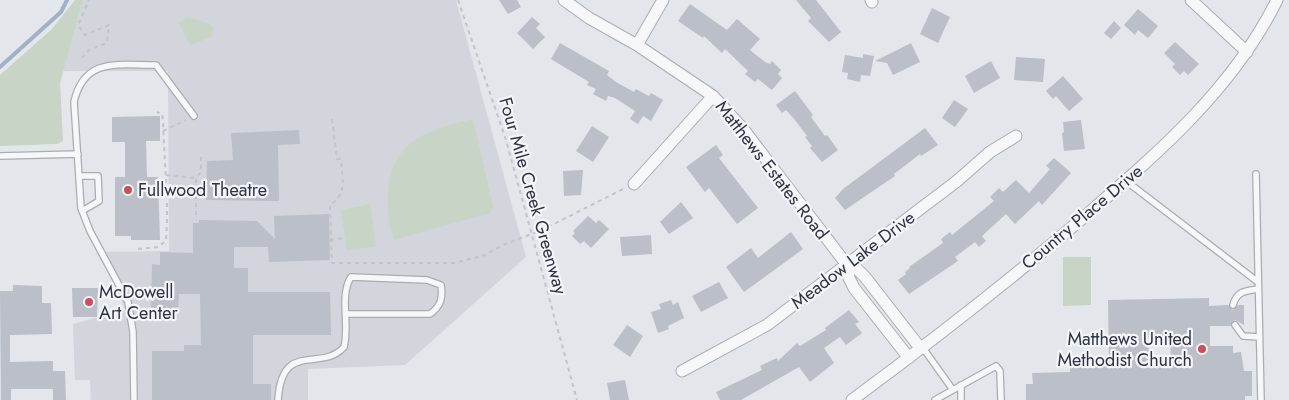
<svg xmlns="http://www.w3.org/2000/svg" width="1289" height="400" font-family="Jost,sans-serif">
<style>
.built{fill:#d2d5dc}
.green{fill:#c8d4c5}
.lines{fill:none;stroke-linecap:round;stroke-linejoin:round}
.stream{stroke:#a1b2c8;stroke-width:4}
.building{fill:#bbbfc7;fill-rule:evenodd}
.lane-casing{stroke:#a8adb4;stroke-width:8}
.street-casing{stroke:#a8adb4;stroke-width:13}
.path{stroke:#c1c4c9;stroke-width:2;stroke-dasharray:4 4;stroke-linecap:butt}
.lane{stroke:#f6f7f9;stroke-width:5.5}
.street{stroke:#f6f7f9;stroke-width:11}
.poi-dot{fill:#c6515d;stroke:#f3f5f8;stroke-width:2}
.labels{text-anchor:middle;stroke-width:4.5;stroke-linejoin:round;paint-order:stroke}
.street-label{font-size:18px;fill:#2c3342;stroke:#f3f5f8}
.poi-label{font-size:18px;fill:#2c3342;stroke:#f3f5f8;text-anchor:start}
</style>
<rect width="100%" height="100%" fill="#e3e6ea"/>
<path class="built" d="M83 0H456L526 257 405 365 308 369V400H91L90 380H75L73 324 125 310 118 289 96 252 169 251 168 71H63Z"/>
<path class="green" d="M75 0H83L60 83 63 141 57 144 0 146V75L52 29Z
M187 17 208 23 213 28 212 36 192 45 189 43 179 23Z
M473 119 493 207 490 213 394 240C388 224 388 212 388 195 390 141 427 130 473 119Z
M370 204 376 247 347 250 341 210Z
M1063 257H1091V305L1063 306Z"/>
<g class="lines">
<path class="stream" d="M0 67 61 12 67 0"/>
</g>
<path class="building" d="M499 0H517L521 7 508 14Z
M796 0H816L841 32 829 42 808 21 811 18Z
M690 4 727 30 737 19 760 39 750 50 765 62 770 64 772 61 781 70 778 74 782 78 772 90 758 79 755 82 745 74 748 71 725 49 722 53 704 36 703 38 678 21Z
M932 8 950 17 938 43 920 34Z
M1138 9 1158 26 1148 38 1138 30 1135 35 1124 25Z
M532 17 540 24 536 28 545 37 533 49 517 33Z
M1114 21 1121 28 1111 39 1104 33Z
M1175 42 1199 64 1188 75 1184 71 1180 75 1172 67 1175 64 1164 53Z
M560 43 609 71 607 75 616 82 634 92 636 89 649 96 651 93 663 100 651 121 643 116 638 124 630 119 635 111 615 98 608 96 606 101 593 94 596 89 587 85 589 82 551 59Z
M911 43 920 62 893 75 887 63 875 61Z
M863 54 874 56 870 76 861 75 860 82 847 79 848 73 842 72 845 55 863 58Z
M1016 57 1045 59 1043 82 1014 80Z
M991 61 1000 78 974 93 965 76Z
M1063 76 1083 99 1069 111 1056 96 1053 99 1046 91Z
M795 91 813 115 811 117 825 136 827 135 838 150 822 162 810 148 812 146 805 137 807 136 795 120 786 110 782 113 776 105Z
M954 100 968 109 955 127 942 118Z
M160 116V141H146L147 177H158L160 240H131V236H115V177H125V142H112V117Z
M1081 120 1085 149 1064 151 1062 133 1064 132 1063 122Z
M592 126 609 137 593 162 576 151Z
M925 128 938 145 921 156 920 154 894 174 895 176 845 210 835 198 843 189Z
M299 130 300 144 278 145 279 201 206 200 207 161 233 160 231 133Z
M716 145 723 155 719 158 758 208 737 224 709 188 705 192 686 167Z
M1054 158 1071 173 1042 205 1039 201 1015 224 1006 214 982 236 986 241 979 247 975 242 955 257 958 261 909 294 898 280 906 274 905 272 910 268 909 267 943 243 941 239 950 232 952 235 994 201 990 197 999 188 1003 192 1016 180 1029 193 1050 169 1046 166Z
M583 170 581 195 564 196 563 171Z
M681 202 693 218 669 234 660 222Z
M329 214 330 260 269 262 268 247H234V268H248V292H330L331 335H253V384H271V400H152V351H184V345H201L200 294H179L178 309 151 308 152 264 160 265V252L193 253V223H199V220L257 221 275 239 274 216Z
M588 216 596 223 599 220 609 229 591 248 584 241 580 244 572 236 575 233 573 231Z
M791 232 803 249 744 292 726 267 751 248 758 258Z
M651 235 652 254 622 256 620 237Z
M719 282 728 298 701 312 692 296Z
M13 285 42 286V303H51L52 334 10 335V362L53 361V371H65L66 400H53V389H11V400H1L0 291H13Z
M72 288H98L97 317H73Z
M1209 298V306L1228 305 1233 310 1238 305H1244V325L1235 320 1230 326H1210V346H1233V353L1241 352 1244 371H1252V396H1245V400H1026V384H1033L1032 373 1070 372V365L1109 364 1108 300ZM1170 336 1171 362 1150 363 1148 337Z
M671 300 673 305 678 302 684 318 668 326 669 329 658 333 651 312 661 309 659 304Z
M849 310 859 322 855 324 862 333 846 345 840 337 824 348 834 363 810 382 799 367 741 400H720L716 392 762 370 760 366 777 358 778 361 797 343 800 346 826 330 825 328Z
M627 325 643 336 630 357 613 345Z
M625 380 629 400H610L607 383Z"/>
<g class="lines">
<defs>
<path id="lane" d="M0 156 78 154
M1256 174 1261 400
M79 176H98L99 201 82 211
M1126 181 1258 282
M1233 305C1237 291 1245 291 1258 289
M1235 325 1243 336 1259 337
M923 348 953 390
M961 385V400
M134 400 133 332 128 302 90 231 81 208 74 102C84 57 118 65 156 65L194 116
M278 400C282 339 321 373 344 347 350 324 339 296 351 277L427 280 441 285C443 298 441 306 430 314H347
M935 400 996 366 1000 371 1001 400"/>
<path id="street" d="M564 0 589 18 637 45 713 96 744 130 847 265 849 278 854 288 909 358
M871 0 872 2
M1191 0 1247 52
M637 45 663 0
M634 184 713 96
M847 265 857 269 865 277 921 349
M682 371 767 325 957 181 990 152 1016 136
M852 400C932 341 1009 281 1084 217 1158 153 1233 89 1277 0"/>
</defs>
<use href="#lane" class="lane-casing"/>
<use href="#street" class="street-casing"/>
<path class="path" d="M458 0 506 140 577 400
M82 58 89 50 107 43 109 25 85 35 78 25 89 0
M332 119 337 159H341C342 179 348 193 330 205L332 263H454L485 255 503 245 542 230 625 188
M163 131 186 120
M166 175 196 178
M196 215V178L201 172V155
M330 240 345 238
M138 249 158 247 166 241C169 200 164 160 163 120L162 114 157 112"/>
<use href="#lane" class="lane"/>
<use href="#street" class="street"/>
</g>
<g class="poi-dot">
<circle cx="128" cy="190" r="5"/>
<circle cx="89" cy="302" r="5"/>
<circle cx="1202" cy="349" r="5"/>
</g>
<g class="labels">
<g class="street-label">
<text transform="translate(772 170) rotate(52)" y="6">Matthews Estates Road</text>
<text transform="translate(533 196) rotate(74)" y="6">Four Mile Creek Greenway</text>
<text transform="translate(1082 217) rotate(-40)" y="6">Country Place Drive</text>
<text transform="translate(853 260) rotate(-37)" y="6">Meadow Lake Drive</text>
</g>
<g class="poi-label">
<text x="138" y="196">Fullwood Theatre</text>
<text x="99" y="298">McDowell<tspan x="99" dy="21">Art Center</tspan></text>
<text x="1192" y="345" text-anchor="end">Matthews United<tspan x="1192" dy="21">Methodist Church</tspan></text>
</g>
</g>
</svg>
